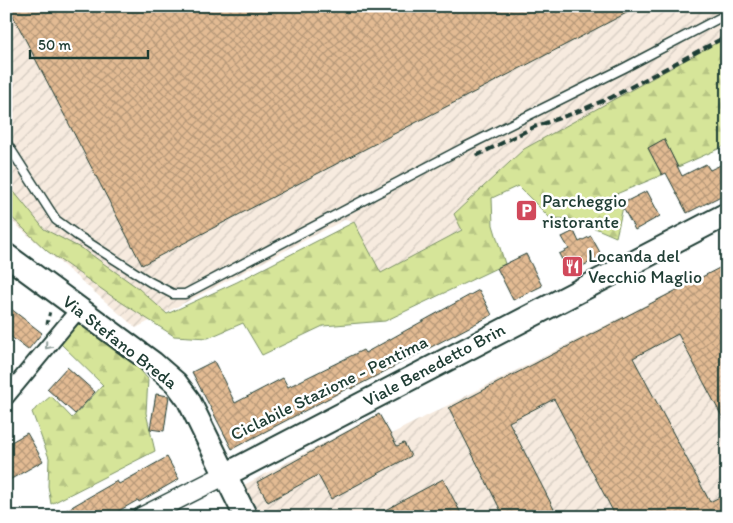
<svg xmlns="http://www.w3.org/2000/svg" width="733" height="523" font-family="Itim,sans-serif">
<style>
.industrial{fill:url(#industrial-furrows)}
.forest{fill:url(#forest-firs);stroke:#7a9166}
.building{fill:url(#building-cross-hatch);stroke:#1f3d34}
.lines{fill:none;stroke-linecap:round;stroke-linejoin:round}
.service-casing{stroke:#1f3d34;stroke-width:11}
.minor-casing{stroke:#1f3d34;stroke-width:19}
.tertiary-casing{stroke:#1f3d34;stroke-width:22}
.primary-casing{stroke:#1f3d34;stroke-width:26}
.path{stroke:#1f3d34;stroke-width:3;stroke-dasharray:4 4;stroke-linecap:butt}
.service{stroke:#fff;stroke-width:8}
.minor{stroke:#fff;stroke-width:15}
.tertiary{stroke:#fff;stroke-width:19}
.primary{stroke:#fff;stroke-width:22}
.rail{stroke:#1f3d34;stroke-width:4;stroke-dasharray:8 4;stroke-linecap:butt}
.oneway{stroke:#8f9e9a}
.labels{text-anchor:middle;stroke-width:5;stroke-linejoin:round;paint-order:stroke}
.poi-label{font-size:18px;fill:#1f3d34;stroke:#fff;text-anchor:start}
.street-label{font-size:18px;fill:#1f3d34;stroke:#fff}
</style>
<defs>
<pattern id="industrial-furrows" width="10" height="10" patternUnits="userSpaceOnUse" patternTransform="scale(1.25)"><rect width="10" height="10" fill="#f7ebdf"/><path d="M-1 1l2-2M0 10L10 0M9 11l2-2" fill="none" stroke="#d3cac0"/></pattern>
<pattern id="forest-firs" width="22" height="20" patternUnits="userSpaceOnUse" patternTransform="scale(1.25)"><rect width="22" height="20" fill="#d6e599"/><path d="M5 1l3.5 6h-7zM16 11l3.5 6h-7z" fill="#b7c584"/></pattern>
<pattern id="building-cross-hatch" width="8" height="8" patternUnits="userSpaceOnUse" patternTransform="scale(1.25)"><rect width="8" height="8" fill="#e3bb93"/><path d="M0 0l8 8M0 8l8-8" fill="none" stroke="#b79979"/></pattern>
</defs>
<rect width="100%" height="100%" fill="#fff"/>
<filter id="ink" filterUnits="userSpaceOnUse"><feTurbulence type="fractalNoise" baseFrequency=".02" numOctaves="2"/><feDisplacementMap in="SourceGraphic" scale="10" xChannelSelector="R" yChannelSelector="G"/><feConvolveMatrix kernelMatrix="1 2 1 2 8 2 1 2 1" color-interpolation-filters="sRGB"/></filter>
<g filter="url(#ink)">
<path class="industrial" d="M6 6H727V43L524 149 463 229 381 274 354 222 346 219 136 328 6 216Z
M727 264V517H261L244 485 379 414 391 434Z"/>
<path class="forest" d="M727 37V74L725 75 727 78V145L678 167 664 140 648 148 662 175 609 197 623 207 616 237 588 225 570 219 550 218 518 186 492 198 493 225 505 264 385 321 323 326 262 355 243 323 208 338 174 336 110 295 47 251 6 212V182L44 229 86 251 138 288 167 314 237 282 354 222 381 273 462 230 454 214 524 149Z
M90 313 148 379 146 413 155 451 51 504 48 486 49 458 32 412 51 396 72 418 103 385 59 342Z"/>
<path class="building" d="M8 6H640L142 265Z
M664 139 682 176 706 164 710 170 727 162V193L687 213 666 173 662 175 648 148Z
M647 191 660 216 635 230 621 204Z
M574 231 579 242 591 236 602 256 569 273 559 254 569 249 562 237Z
M526 254 542 286 513 300 497 268Z
M727 264V426L678 334 633 358 710 502 727 493V517H616L554 399 509 422 558 517H504L449 408Z
M479 290 492 315 376 376 351 389 350 387 232 449 192 372 214 361 235 403 283 378 288 387 363 350 365 353Z
M6 305 42 333 28 350 6 333Z
M67 367 95 392 75 414 47 389Z
M156 394 169 396 164 431 150 429Z
M379 414 397 446 404 443 411 456 331 499 318 475 268 502 257 482Z
M27 433 43 461 6 482V445Z
M167 457 179 479 139 502 138 500 108 517H54L117 481 119 484Z
M443 479 463 517H372Z"/>
<g class="lines">
<defs>
<path id="service" d="M6 142 56 220 78 236 150 282 173 294H185L465 147 624 68 727 14"/>
<path id="minor" d="M6 397 79 309"/>
<path id="tertiary" d="M142 517 225 475"/>
<path id="primary" d="M6 255 153 363 176 383 188 399 246 517
M225 475 727 214"/>
</defs>
<use href="#service" class="service-casing"/>
<use href="#minor" class="minor-casing"/>
<use href="#tertiary" class="tertiary-casing"/>
<use href="#primary" class="primary-casing"/>
<path class="path" d="M47 324 50 311"/>
<use href="#service" class="service"/>
<use href="#minor" class="minor"/>
<use href="#tertiary" class="tertiary"/>
<use href="#primary" class="primary"/>
<path class="rail" d="M476 156 534 127 574 113 612 97 727 36"/>
</g>
<defs><path id="oneway-chevron" d="M-2-3.5L2.5 0L-2 3.5" fill="none" stroke-width="1.6" stroke-linecap="round" stroke-linejoin="round" transform="scale(1.25)"/></defs>
<use class="oneway" href="#oneway-chevron" transform="translate(48 346) rotate(130)"/>
</g>
<defs>
<symbol id="parking-square" viewBox="-11 -11 22 22"><rect x="-9" y="-9" width="18" height="18" rx="4" fill="#d1495b" stroke="#fff"/><path d="M-3.5-5.5H1a3.5 3.5 0 0 1 0 7H-1V5.5H-3.5ZM-1-3.4V-.6H.8a1.4 1.4 0 0 0 0-2.8Z" fill="#fff"/></symbol>
<symbol id="restaurant-square" viewBox="-11 -11 22 22"><rect x="-9" y="-9" width="18" height="18" rx="4" fill="#d1495b" stroke="#fff"/><path d="M-5-6h1v4h1v-4h1v4h1v-4h1v5L-1.5 .5V6h-2V.5L-5-1ZM5-6V6H3V1.5H1.5Q1.5-4 5-6Z" fill="#fff"/></symbol>
</defs>
<g fill-rule="evenodd">
<use href="#parking-square" x="514" y="198" width="25" height="25"/>
<use href="#restaurant-square" x="560" y="254" width="25" height="25"/>
</g>
<g class="labels">
<g class="poi-label">
<text x="542" y="207">Parcheggio<tspan x="542" dy="21">ristorante</tspan></text>
<text x="588" y="262">Locanda del<tspan x="588" dy="21">Vecchio Maglio</tspan></text>
</g>
<g class="street-label">
<text transform="translate(120 342) rotate(38)" y="6">Via Stefano Breda</text>
<text transform="translate(434 365) rotate(-28)" y="6">Viale Benedetto Brin</text>
<text transform="translate(329 388) rotate(-26)" y="6">Ciclabile Stazione - Pentima</text>
</g>
</g>
<rect width="733" height="523" fill="none" stroke="#fff" stroke-width="25"/>
<rect x="12" y="12" width="708" height="498" fill="none" stroke="#1f3d34" stroke-width="2" filter="url(#ink)"/>
<path d="M30 50v8h118v-8" fill="none" stroke="#1f3d34" stroke-width="2.5"/>
<text x="38" y="50" font-size="15" fill="#1f3d34" stroke="#ffffff" stroke-width="4" paint-order="stroke">50 m</text>
</svg>
